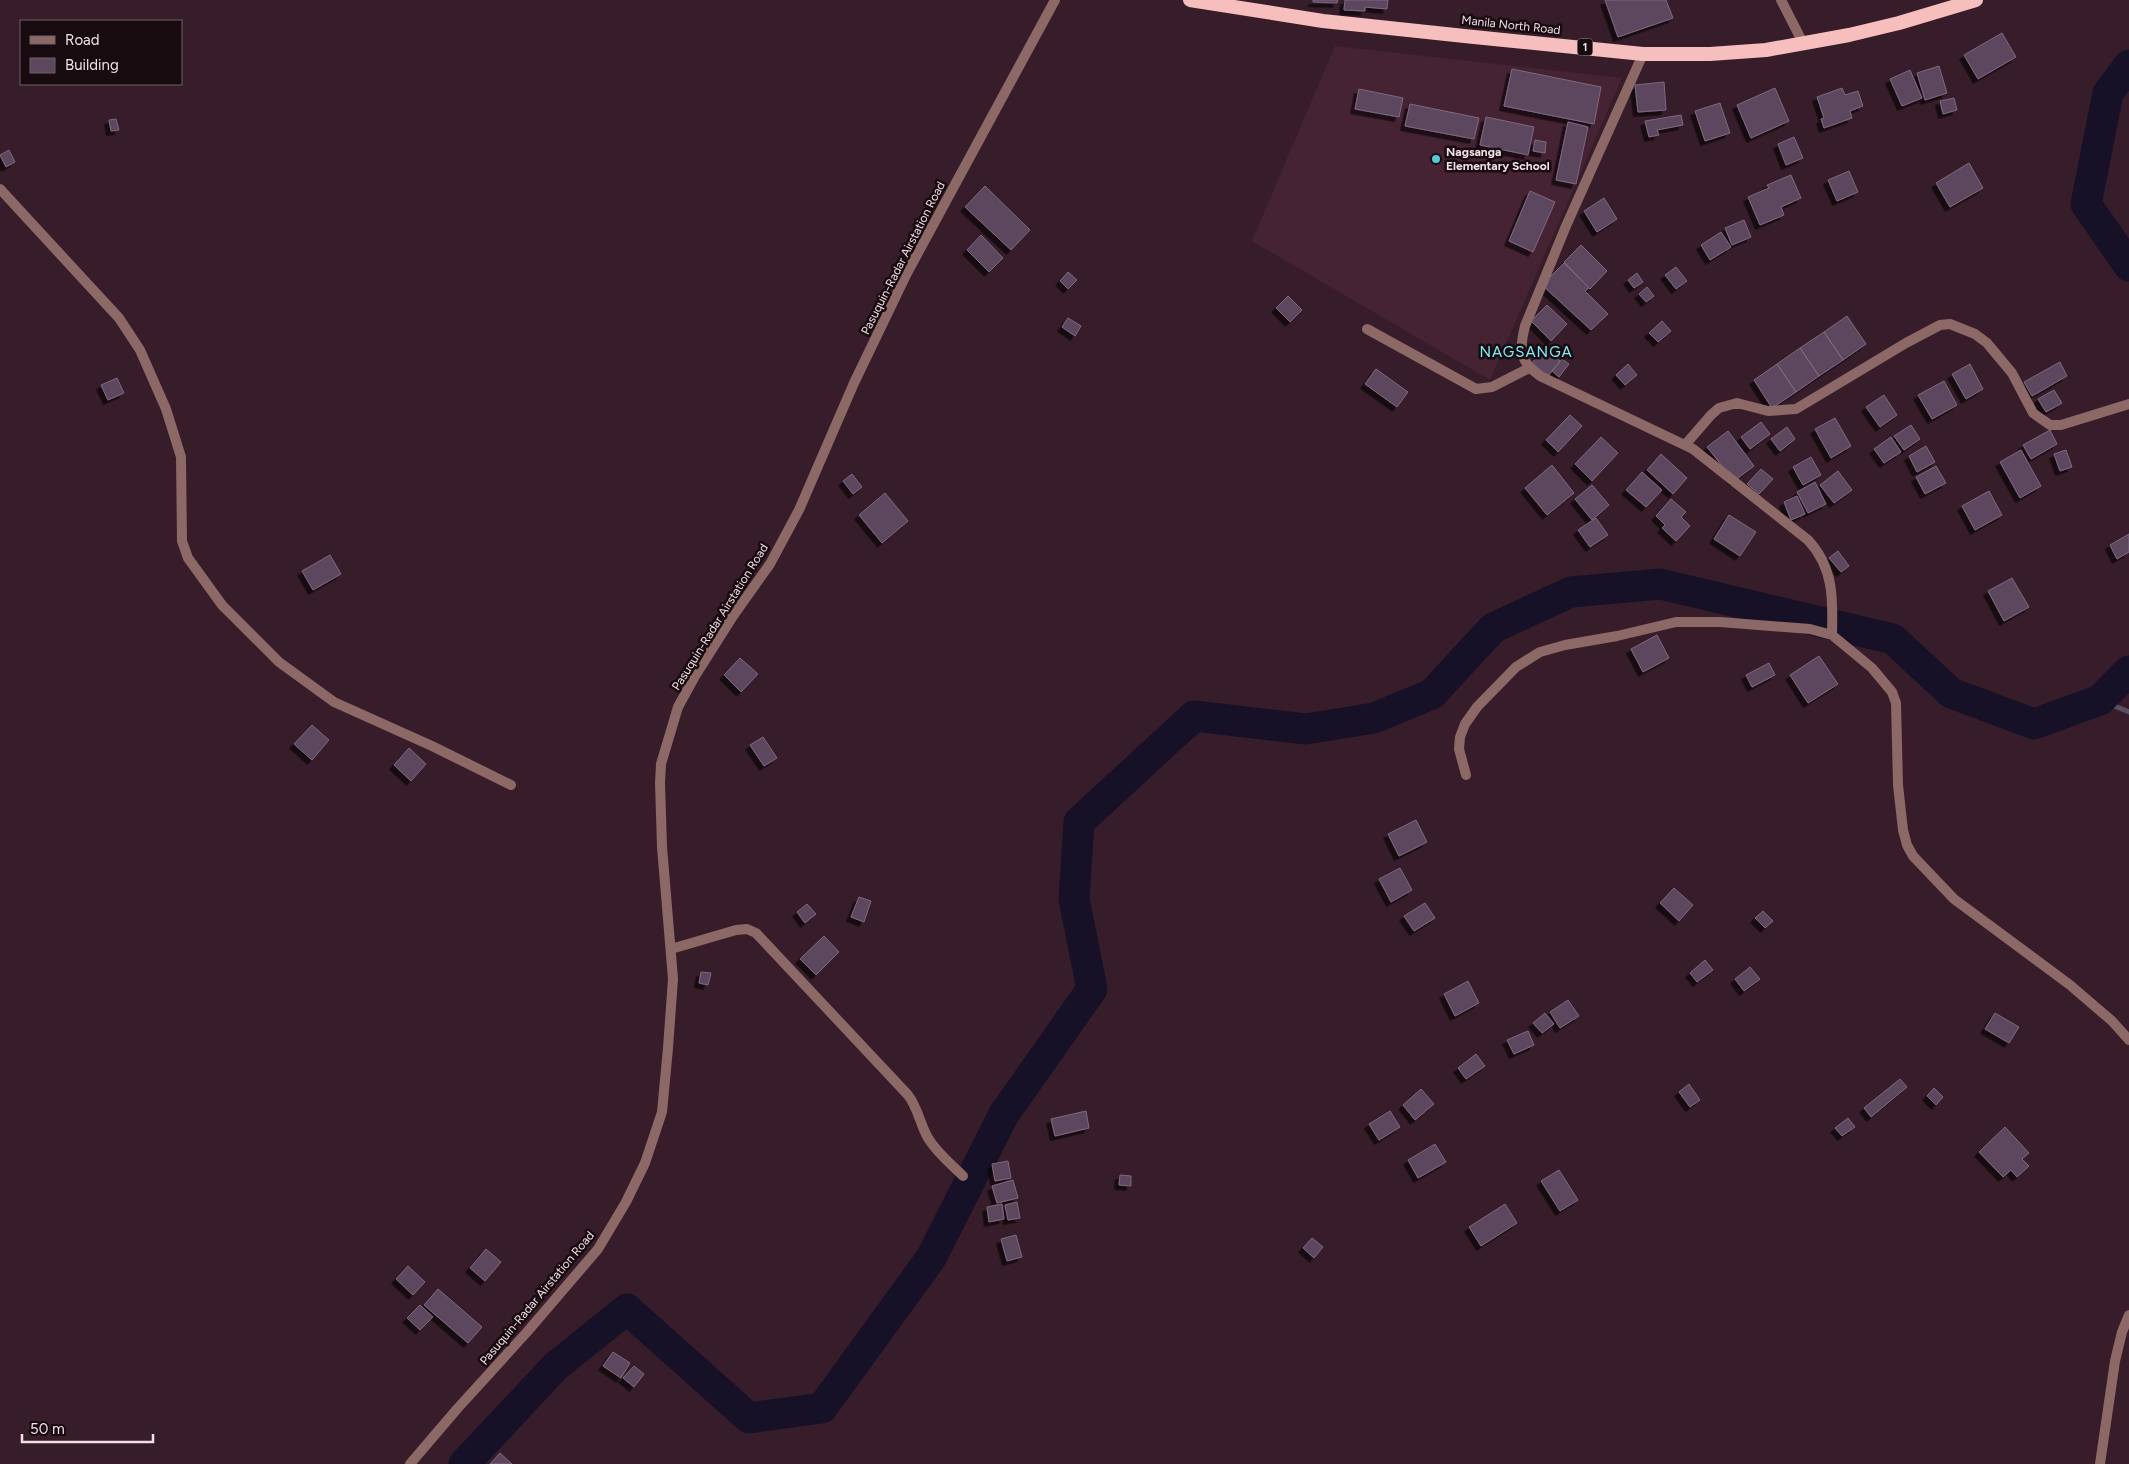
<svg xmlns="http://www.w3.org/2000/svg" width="2129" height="1464" font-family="Figtree,sans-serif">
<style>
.built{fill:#452333}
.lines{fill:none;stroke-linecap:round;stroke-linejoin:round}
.stream{stroke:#594f61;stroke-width:5}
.river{stroke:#171128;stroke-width:31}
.building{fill:#5c475f;stroke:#7e6981;filter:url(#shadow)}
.minor{stroke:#8c6866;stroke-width:10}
.trunk{stroke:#f6bebc;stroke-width:14}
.poi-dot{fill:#52cbd7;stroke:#170b10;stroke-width:2}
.labels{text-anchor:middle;stroke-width:5;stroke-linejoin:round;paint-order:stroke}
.shield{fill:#170b10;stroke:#b1a0a6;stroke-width:1}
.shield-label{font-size:11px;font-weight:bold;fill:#f3e0e7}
.street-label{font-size:12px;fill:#f3e0e7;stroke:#170b10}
.poi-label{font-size:12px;font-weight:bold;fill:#f3e0e7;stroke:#170b10;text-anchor:start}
.quarter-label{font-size:15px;letter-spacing:1px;fill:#81ecf7;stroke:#170b10}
</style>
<defs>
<filter id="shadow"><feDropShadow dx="-4.5" dy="4.5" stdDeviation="0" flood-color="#0009"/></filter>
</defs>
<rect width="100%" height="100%" fill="#371d29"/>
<path class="built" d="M1335 46 1622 78 1490 380 1252 241Z"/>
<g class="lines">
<path class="stream" d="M2100 700 2129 712"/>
<path class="river" d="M2129 65 2108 93 2086 204 2129 266
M464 1464 556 1366 627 1309 749 1418 822 1408 931 1258 1004 1114 1092 989 1074 899 1079 822 1194 716 1306 729 1374 718 1432 694 1493 628 1571 592 1660 584 1893 639 1951 693 2034 724 2100 700 2129 671"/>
</g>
<path class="building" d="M1313 0H1338L1337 3 1313 2Z
M1345 0H1388L1387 9 1365 7V11L1344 10Z
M1605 0H1666L1673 18 1618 37Z
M2002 33 2016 57 1978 79 1964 55Z
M1939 66 1947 93 1925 100 1917 73Z
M1512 69 1601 87 1594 124 1504 106Z
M1910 70 1922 98 1902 106 1890 79Z
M1664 82 1666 110 1638 112 1635 85Z
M1775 88 1789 121 1751 138 1737 105Z
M1842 88 1845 95 1858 91 1863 106 1850 111 1852 118 1824 128 1821 119 1824 118 1817 97Z
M1359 89 1403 98 1399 117 1355 109Z
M1954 98 1957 110 1943 114 1940 101Z
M1720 103 1730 133 1705 141 1695 111Z
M1410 104 1479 118 1474 139 1405 126Z
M1681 115 1683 125 1657 130 1659 135 1649 137 1645 121Z
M1486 117 1534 127 1528 155 1480 145Z
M116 119 119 130 111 131 109 120Z
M1568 122 1588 127 1576 184 1556 180Z
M1794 137 1803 158 1786 165 1778 144Z
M1535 140 1546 142 1545 153 1533 151Z
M9 150 15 162 6 167 0 155Z
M1969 163 1983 188 1950 207 1936 183Z
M1849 171 1858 192 1837 201 1828 180Z
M1791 175 1801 198 1781 207 1784 215 1760 225 1748 197 1769 188 1767 185Z
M985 186 1030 230 1011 250 965 207Z
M1530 191 1555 202 1533 252 1509 241Z
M1604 198 1617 219 1597 232 1584 211Z
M1744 220 1751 237 1732 245 1725 228Z
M1721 232 1731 247 1710 260 1701 245Z
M981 235 1003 258 989 272 967 250Z
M1581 245 1607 271 1590 289 1564 262Z
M1564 263 1589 288 1585 291 1608 314 1591 330 1542 285Z
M1676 267 1687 281 1676 289 1665 275Z
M1068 272 1077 280 1068 289 1060 281Z
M1637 273 1643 282 1634 288 1628 280Z
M1647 287 1654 296 1646 302 1639 294Z
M1288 296 1302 310 1290 322 1276 308Z
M1547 305 1567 324 1551 341 1531 321Z
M1847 316 1866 344 1843 360 1824 332Z
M1068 318 1081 326 1075 336 1062 327Z
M1662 321 1671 331 1658 342 1649 333Z
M1824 332 1843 360 1819 376 1800 348Z
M1544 348 1560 361 1548 376 1532 363Z
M1800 348 1819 376 1796 392 1777 364Z
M1562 359 1569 364 1559 377 1552 371Z
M2060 362 2067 376 2032 396 2024 382Z
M1628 364 1637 375 1625 385 1616 375Z
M1777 364 1796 392 1772 408 1754 380Z
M1970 364 1983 389 1966 399 1952 374Z
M1376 369 1408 392 1397 407 1365 384Z
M117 378 124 393 108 400 101 385Z
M1944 381 1957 405 1932 419 1918 395Z
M2054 390 2062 403 2046 412 2038 399Z
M1884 395 1897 415 1880 427 1866 407Z
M1570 415 1582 426 1558 452 1546 440Z
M1835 418 1851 446 1831 458 1815 429Z
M1761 422 1770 434 1750 449 1741 437Z
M1911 425 1920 439 1904 450 1894 436Z
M1787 427 1795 439 1780 451 1771 439Z
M2050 430 2057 444 2031 459 2023 445Z
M1728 431 1754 466 1734 481 1707 447Z
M1601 437 1618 453 1592 481 1575 464Z
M1891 437 1901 452 1884 463 1874 449Z
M1926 446 1935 462 1917 472 1909 456Z
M2021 450 2041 486 2020 498 2000 462Z
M2066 450 2072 467 2060 471 2054 454Z
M1661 454 1687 478 1673 494 1647 470Z
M1811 457 1821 475 1803 485 1793 467Z
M1552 465 1574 493 1547 515 1525 488Z
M1936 466 1946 483 1925 494 1916 477Z
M1761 469 1773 479 1759 494 1747 484Z
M1838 471 1852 490 1834 503 1820 485Z
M1642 472 1662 490 1646 507 1626 490Z
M852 474 862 487 853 494 843 481Z
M1815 482 1826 504 1808 513 1797 492Z
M1592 485 1609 505 1592 520 1575 499Z
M1989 491 2002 515 1975 530 1962 506Z
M885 493 908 521 882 543 859 515Z
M1797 496 1805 514 1791 520 1784 502Z
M1671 499 1686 512 1681 517 1690 526 1676 541 1662 528 1665 525 1656 516Z
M1729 515 1756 532 1740 556 1714 539Z
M1596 518 1608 535 1590 547 1578 530Z
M2129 534V552L2117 559 2110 545Z
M1838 551 1849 566 1841 572 1829 558Z
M330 555 341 574 313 590 302 571Z
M2012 578 2029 607 2004 621 1988 591Z
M1657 635 1669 658 1643 672 1631 649Z
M1819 656 1838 684 1808 703 1790 675Z
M740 658 758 674 741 692 724 675Z
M1769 663 1775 675 1752 687 1746 675Z
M312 725 329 740 312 760 294 744Z
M763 737 777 758 764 766 750 745Z
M409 748 426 764 411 781 394 765Z
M1416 820 1427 842 1399 856 1388 834Z
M1400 868 1412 890 1391 902 1379 879Z
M1674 888 1693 905 1679 921 1660 903Z
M859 897 871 901 864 922 851 917Z
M1425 903 1435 918 1414 931 1404 916Z
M807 904 816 914 805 923 797 912Z
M1763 911 1773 921 1765 928 1755 918Z
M824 936 839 952 816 975 800 959Z
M1705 960 1713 970 1697 982 1690 973Z
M1750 967 1760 979 1744 991 1735 979Z
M701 972 711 973 708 985 699 983Z
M1468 981 1479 1003 1455 1016 1444 994Z
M1568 1000 1579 1016 1560 1028 1550 1012Z
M1545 1013 1554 1024 1542 1033 1533 1023Z
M1995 1013 2019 1027 2009 1043 1985 1029Z
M1528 1031 1534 1045 1514 1054 1507 1040Z
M1476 1054 1485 1066 1466 1079 1458 1068Z
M1900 1079 1907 1087 1871 1117 1864 1108Z
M1689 1084 1700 1100 1690 1107 1679 1092Z
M1934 1088 1943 1097 1936 1105 1927 1096Z
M1421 1089 1434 1104 1415 1120 1403 1105Z
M1086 1111 1089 1128 1055 1136 1051 1119Z
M1390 1111 1400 1127 1379 1140 1369 1124Z
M1848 1118 1855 1127 1842 1136 1835 1128Z
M2005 1127 2029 1153 2022 1159 2029 1166 2017 1177 2011 1170 2003 1177 1979 1152Z
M1435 1144 1446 1162 1418 1178 1408 1160Z
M1008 1161 1011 1178 995 1181 992 1164Z
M1559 1170 1578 1200 1560 1211 1541 1181Z
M1120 1175 1131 1176V1186L1119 1185Z
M1013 1180 1018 1198 997 1203 992 1186Z
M1017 1202 1020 1218 1008 1220 1005 1205Z
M1002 1204 1004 1219 989 1222 987 1207Z
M1505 1204 1517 1223 1481 1246 1469 1227Z
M1016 1235 1022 1257 1007 1261 1001 1239Z
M1312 1238 1323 1247 1314 1258 1303 1248Z
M486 1249 501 1262 485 1281 470 1268Z
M408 1266 425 1282 413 1295 396 1279Z
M438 1289 482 1327 468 1343 424 1305Z
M420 1305 433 1317 420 1330 407 1318Z
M613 1352 630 1363 621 1378 603 1366Z
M634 1366 644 1374 634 1387 623 1378Z
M500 1453 512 1464H490Z"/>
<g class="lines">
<path class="minor" d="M1781 0 1803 43
M1643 54 1566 226 1525 326C1519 350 1519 361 1540 376L1693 449 1808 540C1834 568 1833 599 1832 635
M0 189 119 318 140 350 166 409 181 457 182 541 188 558 222 605 279 662 334 702 432 746 511 785
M1367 329 1476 389 1492 387 1529 368
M1685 445 1711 415 1719 408 1737 403 1768 411 1796 409 1906 343 1940 325 1950 324 1975 334 1987 343 2012 373 2033 413 2050 425H2061L2129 404
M1466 775 1459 749 1460 737 1465 724 1477 707 1516 667 1540 652 1565 645 1617 636 1676 622H1720L1810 629 1832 635 1872 668 1892 692 1896 703 1898 785 1903 830 1907 845 1913 856 1954 899 2070 985 2112 1021 2129 1040
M671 949 736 930 747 929 756 933 908 1095C918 1108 920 1124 928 1138 937 1153 951 1164 963 1176
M410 1464 457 1409 527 1332 598 1249 626 1202 645 1163 662 1112 668 1048 673 979 662 847 660 783 661 764 678 707 695 676 733 616 770 564 799 510 854 383 906 275 1055 0
M2100 1464 2115 1361 2122 1332 2129 1315"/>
<path class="trunk" d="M1190 0 1323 21 1474 37 1643 54H1710L1766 50 1849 35 1899 23 1976 0"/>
</g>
<circle class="poi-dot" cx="1436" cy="159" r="5"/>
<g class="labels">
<rect class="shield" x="1577.5" y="38.5" width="15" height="17" rx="4"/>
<g class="shield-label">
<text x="1585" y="51">1</text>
</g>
<g class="street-label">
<text transform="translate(1511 25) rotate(6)" y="4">Manila North Road</text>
<text transform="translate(903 258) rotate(-63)" y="4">Pasuquin-Radar Airstation Road</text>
<text transform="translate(720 617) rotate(-58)" y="4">Pasuquin-Radar Airstation Road</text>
<text transform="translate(537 1298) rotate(-50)" y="4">Pasuquin-Radar Airstation Road</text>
</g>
<g class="poi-label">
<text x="1446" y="156">Nagsanga<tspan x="1446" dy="14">Elementary School</tspan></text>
</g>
<g class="quarter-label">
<text x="1526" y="357">NAGSANGA</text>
</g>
</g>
<rect x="20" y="20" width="162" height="65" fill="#170b10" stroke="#6f6066"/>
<rect x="30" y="36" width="25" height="8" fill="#8c6866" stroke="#6f6066"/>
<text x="65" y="45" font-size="15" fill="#f3e0e7">Road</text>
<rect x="30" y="58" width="25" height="15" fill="#5c475f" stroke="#6f6066"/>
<text x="65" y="70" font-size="15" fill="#f3e0e7">Building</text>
<path d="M22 1434v8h131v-8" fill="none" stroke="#f3e0e7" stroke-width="2.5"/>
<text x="30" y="1434" font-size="15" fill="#f3e0e7" stroke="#170b10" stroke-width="4" paint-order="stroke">50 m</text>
</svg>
